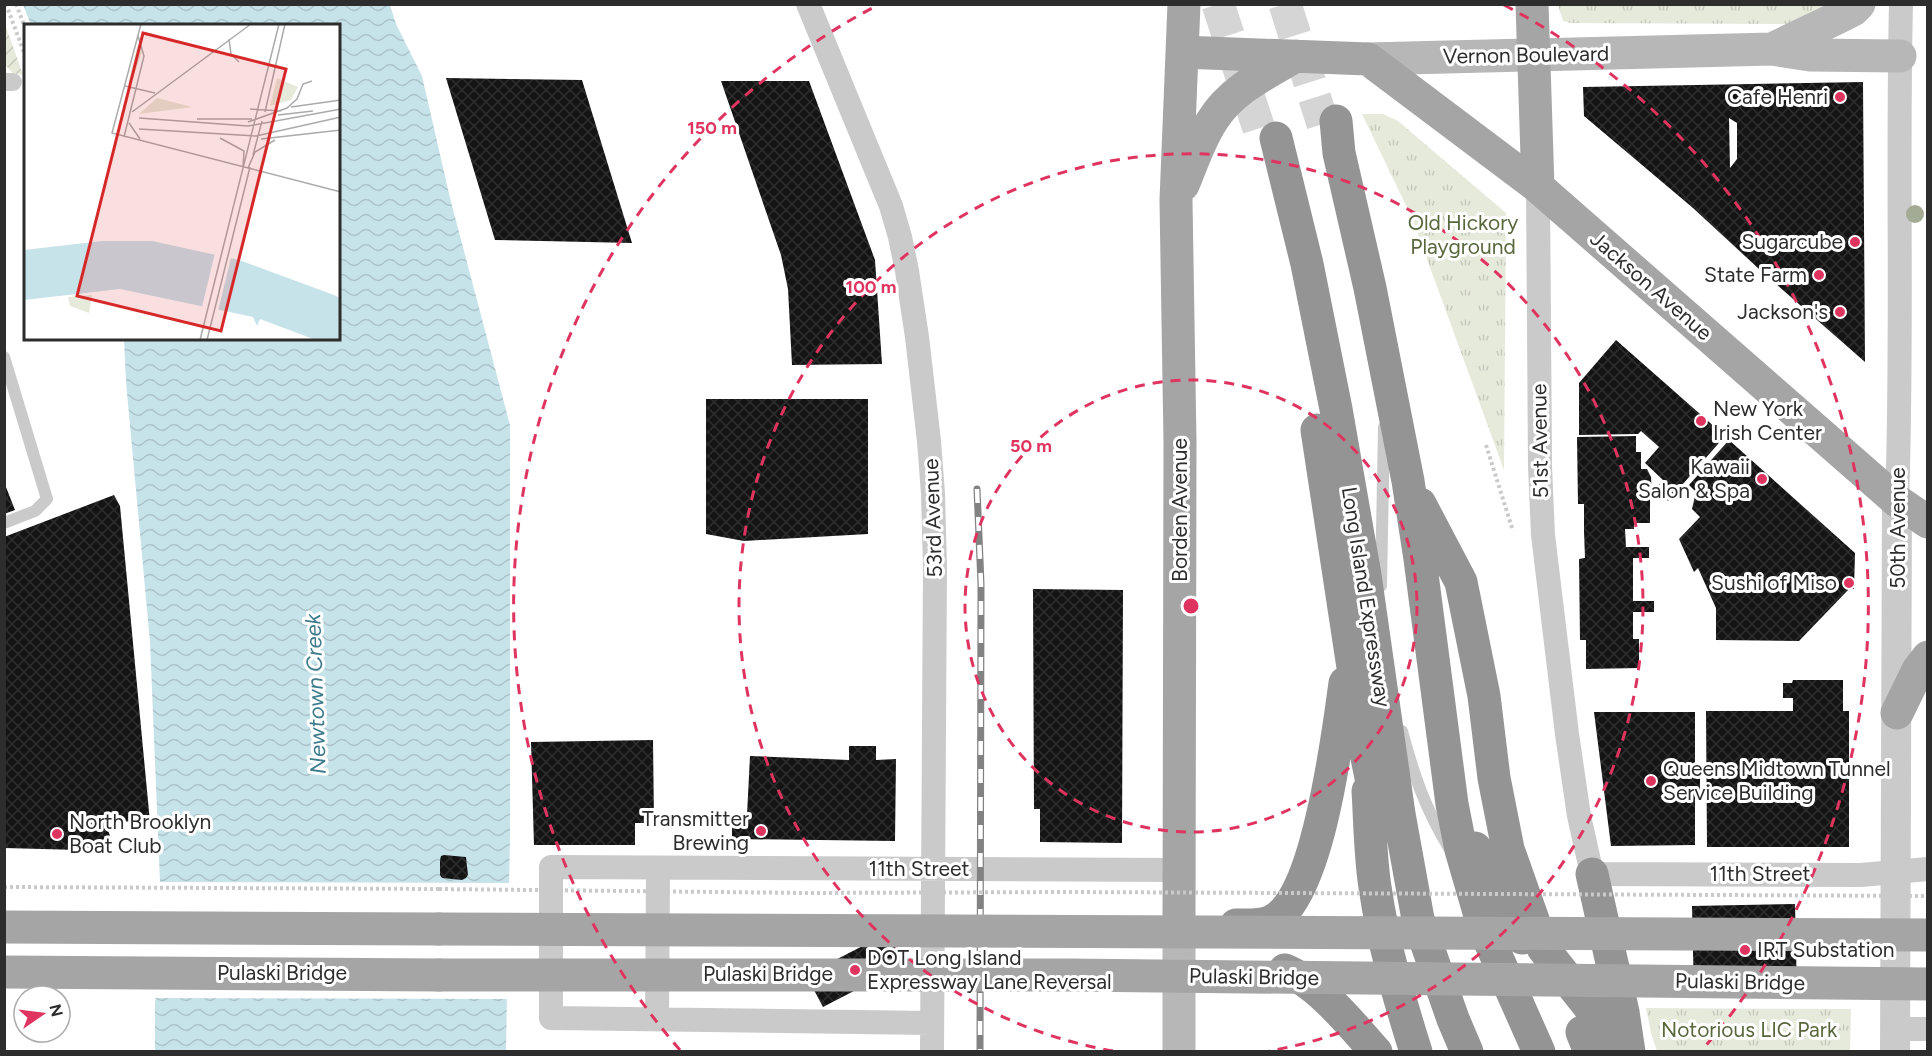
<svg xmlns="http://www.w3.org/2000/svg" width="1932" height="1056" font-family="Figtree,sans-serif">
<style>
.park{fill:url(#park-tufts)}
.garden{fill:url(#garden-furrows)}
.water{fill:url(#water-waves)}
.pier{fill:#fff}
.building{fill:url(#building-cross-hatch);fill-rule:evenodd}
.lines{fill:none;stroke-linecap:round;stroke-linejoin:round}
.motorway-tunnel{stroke:#d5d5d5;stroke-width:33;stroke-dasharray:33 16;stroke-linecap:butt}
.path{stroke:#cacaca;stroke-width:4;stroke-dasharray:3 3;stroke-linecap:butt}
.service{stroke:#cacaca;stroke-width:12}
.pedestrian{stroke:#cacaca;stroke-width:18}
.minor{stroke:#cacaca;stroke-width:24}
.tertiary{stroke:#cacaca;stroke-width:30}
.secondary{stroke:#b7b7b7;stroke-width:33}
.primary{stroke:#a5a5a5;stroke-width:33}
.motorway{stroke:#949494;stroke-width:33}
.rail-casing{stroke:#828282;stroke-width:7}
.rail{stroke:#fff;stroke-width:4.5;stroke-dasharray:14;stroke-linecap:butt}
.path-bridge{stroke:#cacaca;stroke-width:4;stroke-dasharray:3 3;stroke-linecap:butt}
.primary-bridge{stroke:#a5a5a5;stroke-width:33}
.tree{fill:#a3ab94}
.ring{fill:none;stroke:#e03460;stroke-width:3;stroke-dasharray:10 8}
.poi-dot{fill:#e03460;stroke:#fff;stroke-width:2}
.labels{text-anchor:middle;stroke-width:6;stroke-linejoin:round;paint-order:stroke}
.street-label{font-size:21px;fill:#2d2d2d;stroke:#fff}
.poi-label{font-size:21px;fill:#2d2d2d;stroke:#fff;text-anchor:end}
.park-label{font-size:21px;fill:#58673c;stroke:#fff}
.water-label{font-size:22px;font-style:italic;fill:#3e7c8c;stroke:#fff}
.inset-road{fill:none;stroke:#ababab;stroke-width:1.5}
.view{fill:#d62828;fill-opacity:0.15;stroke:#d62828;stroke-width:3}
.inset-edge{fill:none;stroke:#2d2d2d;stroke-width:3}
.centre{fill:#e03460;stroke:#fff;stroke-width:3}
.ring-label{font-size:18px;text-anchor:middle;font-weight:bold;fill:#e03460;stroke:#fff;stroke-width:6;stroke-linejoin:round;paint-order:stroke}
</style>
<defs>
<pattern id="park-tufts" width="24" height="20" patternUnits="userSpaceOnUse" patternTransform="scale(1.5)"><rect width="24" height="20" fill="#e6eadb"/><path d="M3 7l-1-3M5 7V3M7 7l1-3M15 17l-1-3M17 17v-4M19 17l1-3" fill="none" stroke="#c6c9bc"/></pattern>
<pattern id="garden-furrows" width="10" height="10" patternUnits="userSpaceOnUse" patternTransform="scale(1.5)"><rect width="10" height="10" fill="#e6eadb"/><path d="M-1 1l2-2M0 10L10 0M9 11l2-2" fill="none" stroke="#c6c9bc"/></pattern>
<pattern id="water-waves" width="16" height="10" patternUnits="userSpaceOnUse" patternTransform="scale(1.5)"><rect width="16" height="10" fill="#c7e3ea"/><path d="M0 5q4-4 8 0t8 0" fill="none" stroke="#abc3c9"/></pattern>
<pattern id="building-cross-hatch" width="8" height="8" patternUnits="userSpaceOnUse" patternTransform="scale(1.5)"><rect width="8" height="8" fill="#141414"/><path d="M0 0l8 8M0 8l8-8" fill="none" stroke="#2e2e2e"/></pattern>
</defs>
<rect width="100%" height="100%" fill="#fff"/>
<path class="park" d="M1558 5H1840L1800 24 1571 23 1563 21Z
M1362 114H1383L1398 121 1506 213 1504 470 1412 218Z
M1646 1008 1851 1009 1850 1051H1657L1651 1033Z"/>
<path class="garden" d="M4 24H5L23 75 13 73 5 65Z"/>
<path class="water" d="M23 5H390L396 24 422 76 450 198 510 425V837L506 1051H155V1005L160 882 150 642 126 382 124 339H339V26L31 25Z"/>
<path class="pier" d="M157 882 512 883 510 999 152 998Z"/>
<path class="building" d="M446 78 582 80 632 243 495 240Z
M721 81H809L875 260 882 364 792 365 788 289 781 255Z
M1863 82 1865 362 1759 269 1693 208 1584 116 1583 87ZM1729 118 1737 123V159L1730 168Z
M1616 340 1725 436 1668 501 1659 485 1663 480 1645 463 1659 447 1641 431 1638 434 1579 435V383Z
M706 399H868V534L744 541 706 534Z
M1636 436V452H1641V469H1647L1651 477 1652 495V498L1650 499V523H1634V529H1625L1626 547H1649V558H1633V601H1654V612H1633V639H1639V668L1586 669V640H1580L1579 559 1585 558 1584 531V504H1578L1577 437Z
M1729 440 1855 553 1854 589H1849L1799 641 1716 640V608L1698 568 1694 572 1679 539 1700 517 1692 509 1696 492 1689 485Z
M4 482 15 510 4 514Z
M114 495 120 506 150 822 105 821 110 836 108 843 99 849H93L80 845V850L4 848V537Z
M1033 589 1123 590 1122 843 1040 842V809H1034Z
M1793 680H1843V711H1849V847H1707L1706 711H1793V698H1783V683H1792Z
M1594 712H1695V768H1700V795H1695V845L1611 846Z
M653 740 654 823H635V845H534L531 742Z
M849 746H876V760L896 759 895 841 732 839V815H747L750 756 849 760Z
M444 855 466 857 468 875 466 878 462 880 442 878 440 875V860L441 856Z
M1795 904 1797 993 1694 995 1692 906Z
M888 933 904 965 823 1007 806 975Z"/>
<g class="lines">
<path class="motorway-tunnel" d="M1218 4 1263 141
M1285 4 1323 124"/>
<path class="path" d="M6 4 26 58
M16 4 26 30
M1486 445 1513 531
M4 887 439 889"/>
<path class="service" d="M4 357 47 499 35 511 4 523
M1381 586 1384 427
M1402 731C1414 776 1425 808 1449 848"/>
<path class="pedestrian" d="M4 82H13"/>
<path class="minor" d="M808 4 891 206 900 237 907 271 917 337 929 441 933 494 935 566 932 1052
M1538 187 1540 466 1543 535 1567 734 1579 816 1592 874 1861 875 1928 869
M1897 501C1903 336 1897 170 1901 4
M657 1018 658 868
M932 1023 551 1018V867L1179 870
M1895 1029H1928"/>
<path class="tertiary" d="M1895 1052 1897 501"/>
<path class="secondary" d="M1772 49 1810 55 1900 56
M1368 59 1772 49 1837 18 1853 10 1859 4
M1179 1052V924"/>
<path class="primary" d="M1532 4 1538 187
M1182 52 1368 59 1538 187 1897 501 1928 522
M1183 185C1192 164 1199 141 1212 121 1231 90 1265 74 1296 56
M1897 713 1918 670 1928 657
M1179 924 1180 442 1176 200 1184 4
M4 927 439 929
M4 972 439 975"/>
<path class="motorway" d="M1336 121 1339 153 1370 288 1408 481 1420 559 1452 804 1461 850 1483 926 1539 1052
M1276 138 1307 264 1336 409 1365 575 1399 814 1418 919 1453 1019 1467 1052
M1317 430 1366 753 1378 812
M1420 504 1461 582 1484 696 1494 778 1508 849 1543 948 1625 1052
M1368 791C1370 822 1370 855 1375 887 1383 943 1399 998 1416 1052
M1475 848 1522 938
M1592 874 1623 1012 1629 1052
M1236 925C1248 925 1261 926 1272 921 1319 897 1338 733 1345 683
M1285 970C1318 983 1352 1025 1376 1052
M1582 1032 1590 1052"/>
<defs>
<path id="rail" d="M977 489 981 584 980 1052"/>
</defs>
<use href="#rail" class="rail-casing"/>
<use href="#rail" class="rail"/>
<path class="path-bridge" d="M439 889 807 893 1069 892 1928 896"/>
<path class="primary-bridge" d="M439 929 1928 935
M439 975H1069L1928 984"/>
</g>
<circle class="tree" cx="1915" cy="214" r="9"/>
<g class="ring">
<circle cx="1191" cy="606" r="226"/>
<path d="M1113 1051A452 452 0 1 1 1269 1051"/>
<path d="M680 1050A677 677 0 0 1 878 5M1504 5A677 677 0 0 1 1702 1050"/>
</g>
<g class="poi-dot">
<circle cx="1840" cy="97" r="6"/>
<circle cx="1855" cy="242" r="6"/>
<circle cx="1819" cy="275" r="6"/>
<circle cx="1840" cy="312" r="6"/>
<circle cx="1701" cy="421" r="6"/>
<circle cx="1762" cy="479" r="6"/>
<circle cx="1849" cy="583" r="6"/>
<circle cx="1651" cy="781" r="6"/>
<circle cx="761" cy="831" r="6"/>
<circle cx="57" cy="834" r="6"/>
<circle cx="1745" cy="950" r="6"/>
<circle cx="855" cy="970" r="6"/>
</g>
<g class="labels">
<g class="street-label">
<text transform="translate(1526 55) rotate(-1)" y="7">Vernon Boulevard</text>
<text transform="translate(1651 286) rotate(41)" y="7">Jackson Avenue</text>
<text transform="translate(1540 441) rotate(-91)" y="7">51st Avenue</text>
<text transform="translate(1180 510) rotate(-90)" y="7">Borden Avenue</text>
<text transform="translate(933 518) rotate(-92)" y="7">53rd Avenue</text>
<text transform="translate(1898 528) rotate(-90)" y="7">50th Avenue</text>
<text transform="translate(1366 597) rotate(81)" y="7">Long Island Expressway</text>
<text x="919" y="876">11th Street</text>
<text x="1760" y="881">11th Street</text>
<text x="282" y="980">Pulaski Bridge</text>
<text x="768" y="981">Pulaski Bridge</text>
<text transform="translate(1254 977) rotate(1)" y="7">Pulaski Bridge</text>
<text transform="translate(1740 982) rotate(1)" y="7">Pulaski Bridge</text>
</g>
<g class="poi-label">
<text x="1828" y="104">Cafe Henri</text>
<text x="1843" y="249">Sugarcube</text>
<text x="1807" y="282">State Farm</text>
<text x="1828" y="319">Jackson's</text>
<text x="1713" y="416" text-anchor="start">New York<tspan x="1713" dy="24">Irish Center</tspan></text>
<text x="1750" y="474">Kawaii<tspan x="1750" dy="24">Salon &amp; Spa</tspan></text>
<text x="1837" y="590">Sushi of Miso</text>
<text x="1663" y="776" text-anchor="start">Queens Midtown Tunnel<tspan x="1663" dy="24">Service Building</tspan></text>
<text x="749" y="826">Transmitter<tspan x="749" dy="24">Brewing</tspan></text>
<text x="69" y="829" text-anchor="start">North Brooklyn<tspan x="69" dy="24">Boat Club</tspan></text>
<text x="1757" y="957" text-anchor="start">IRT Substation</text>
<text x="867" y="965" text-anchor="start">DOT Long Island<tspan x="867" dy="24">Expressway Lane Reversal</tspan></text>
</g>
<g class="park-label">
<text x="1463" y="230">Old Hickory<tspan x="1463" dy="24">Playground</tspan></text>
<text x="1749" y="1037">Notorious LIC Park</text>
</g>
<g class="water-label">
<text transform="translate(315 694) rotate(-92)" y="8">Newtown Creek</text>
</g>
</g>
<g transform="translate(24 24)">
<rect width="316" height="316" fill="#fff"/>
<path d="M114 19 118 28 107 60 104 59ZM253 54 274 63 267 76 246 82ZM133 74 168 83 115 90ZM68 271 65 289 46 282 44 273Z" fill="#e6eadb"/>
<path d="M78 217H128L215 236 310 271 316 274V316H292L236 295 233 302 229 293 96 265 0 276V226Z" fill="#c7e3ea"/>
<path d="M191 229 207 234 194 287 178 283Z" fill="#fff"/>
<path class="inset-road" d="M117 0 88 109 317 168M205 15 207 30 215 38M101 62 131 69M267 83 317 76M226 85 257 87M108 88 227 0M241 88 261 0M254 91 289 87M115 94 224 102 317 85M173 95H228M224 98 263 84 273 75 279 60 288 57M105 99 116 115M115 105 232 112 317 93M100 113 120 32 114 12M196 114 220 127 219 143M237 115 317 106M229 131 238 97M224 144 231 128 251 116M176 316 255 0M183 316 226 143"/>
<path class="view" d="M119 9 262 45 197 307 53 272Z"/>
<rect width="316" height="316" class="inset-edge"/>
</g>
<circle cx="1191" cy="606" r="9" class="centre"/>
<g class="ring-label">
<text x="712" y="134">150 m</text>
<text x="871" y="293">100 m</text>
<text x="1031" y="452">50 m</text>
</g>
<rect width="1932" height="1056" fill="none" stroke="#2d2d2d" stroke-width="12"/>
<g transform="translate(42 1014) rotate(76)"><circle r="28" fill="#ffffff" stroke="#ababab" stroke-width="1.5"/>
<path d="M0-4.5L10 22L0 15L-10 22Z" fill="#e03460"/>
<text y="-9" font-size="16" font-weight="bold" text-anchor="middle" fill="#2d2d2d">N</text>
</g>
</svg>
